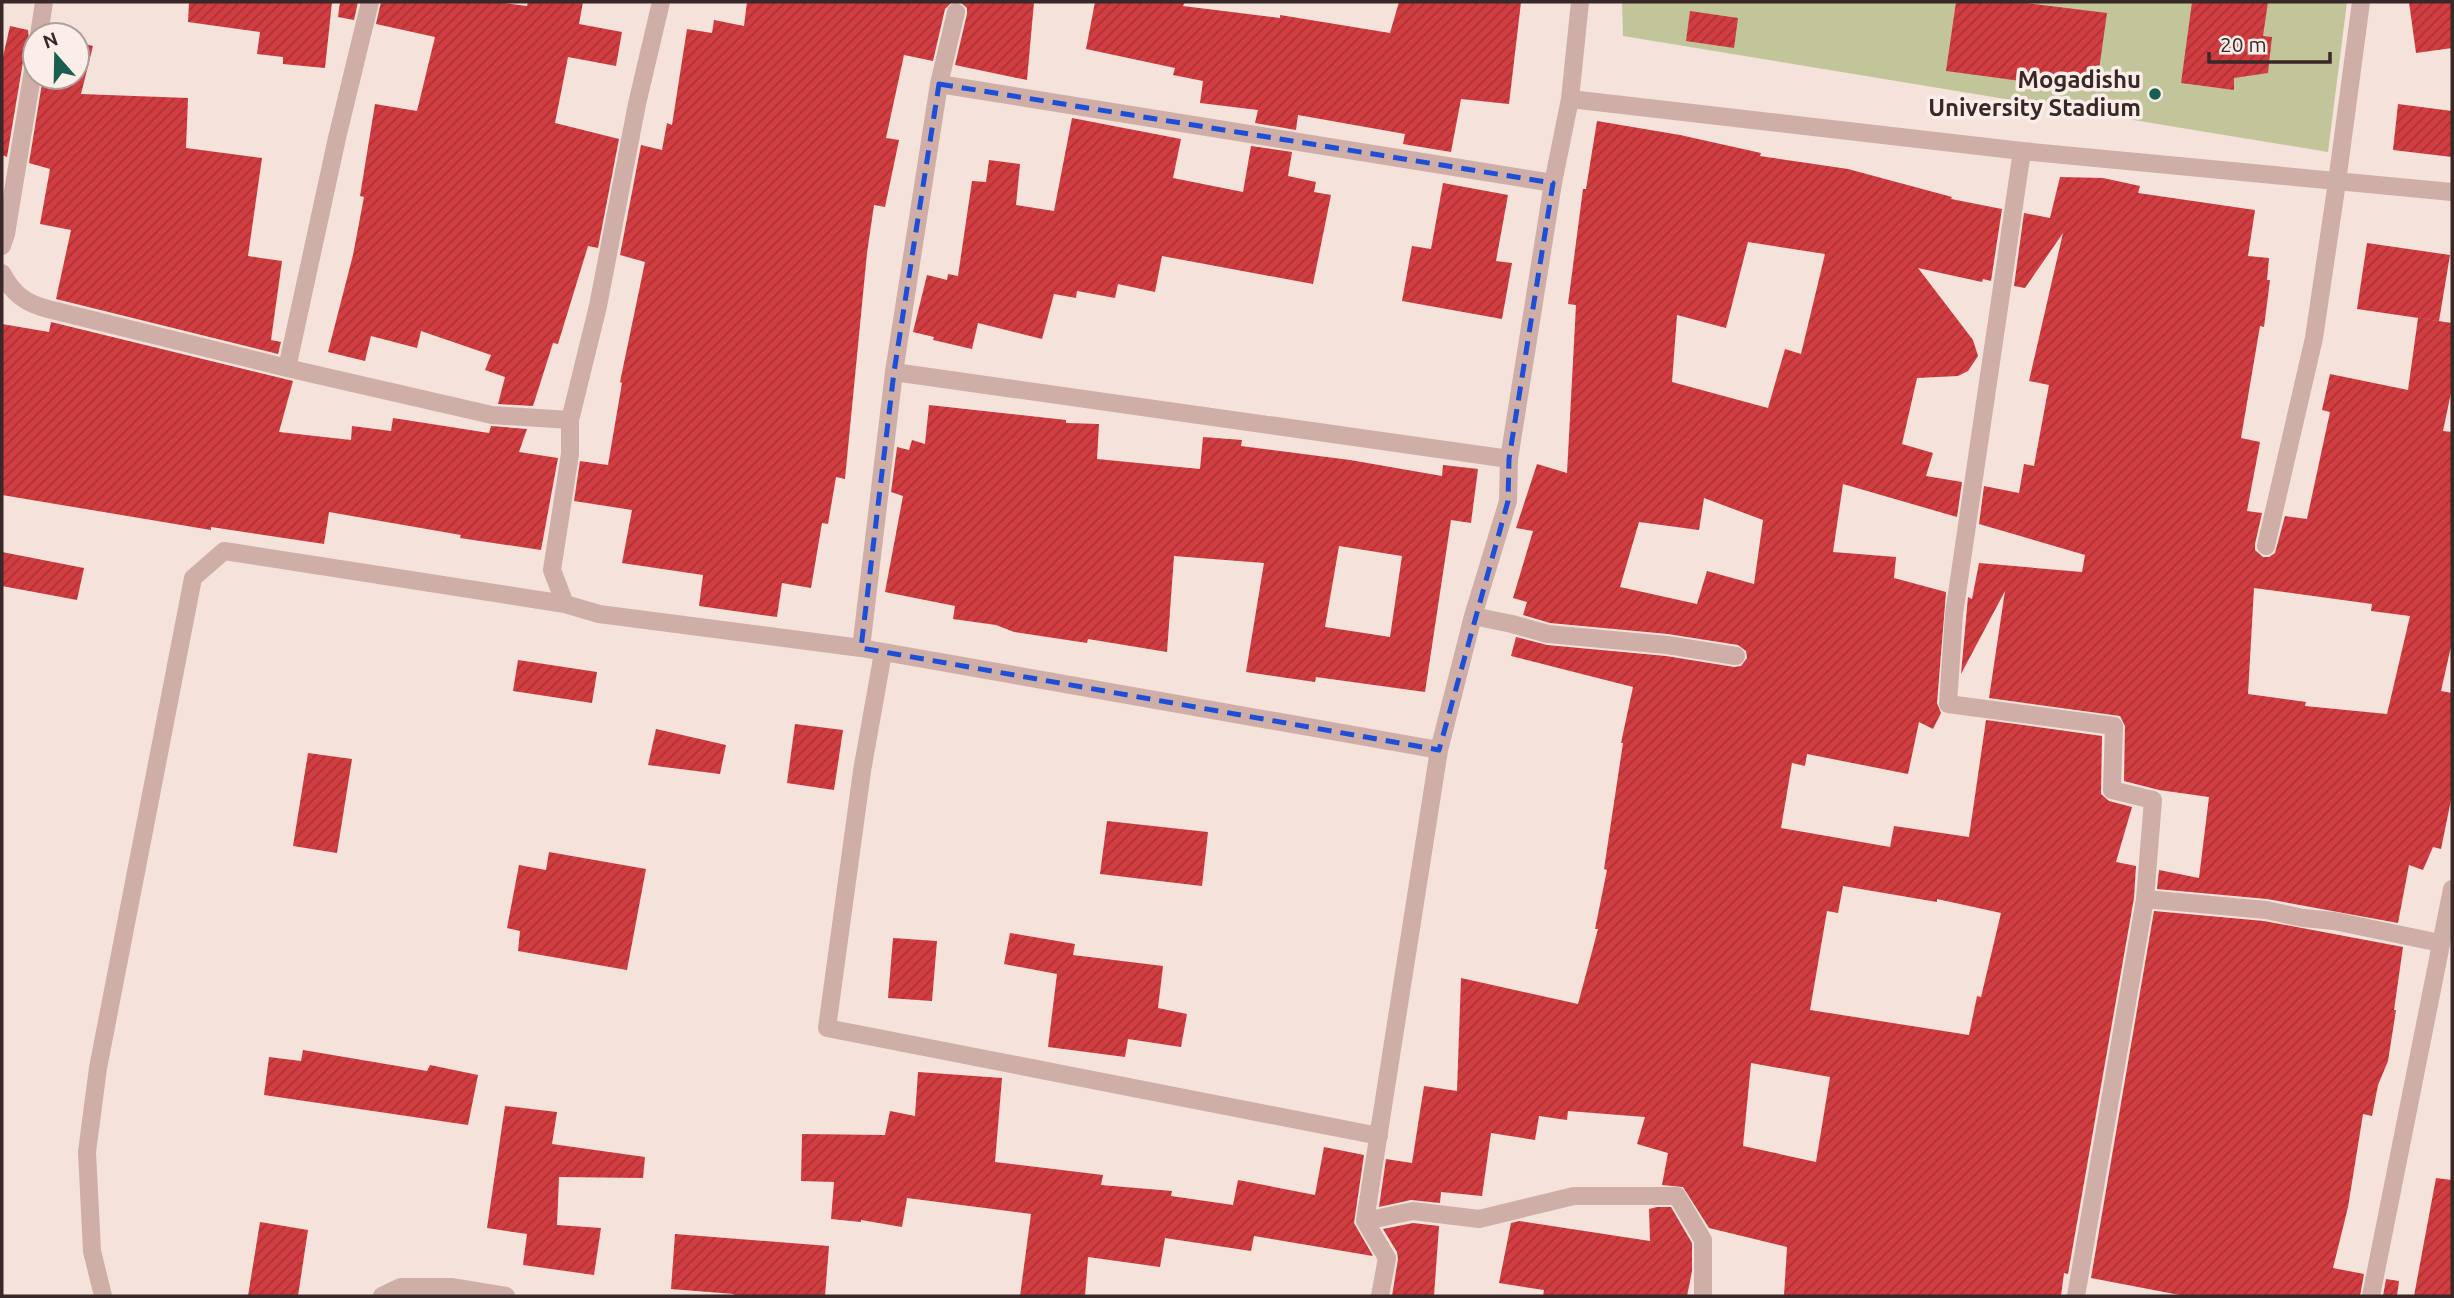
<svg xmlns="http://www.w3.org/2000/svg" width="2454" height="1298" font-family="Ubuntu,sans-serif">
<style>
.pitch{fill:#c2c59a}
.building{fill:url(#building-hatch);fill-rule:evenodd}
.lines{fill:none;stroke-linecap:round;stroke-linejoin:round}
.lane{stroke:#ceaea6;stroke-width:18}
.street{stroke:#ceaea6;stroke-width:18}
.marked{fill:none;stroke:#1d4ed8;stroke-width:5;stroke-dasharray:14 9;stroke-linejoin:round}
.poi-dot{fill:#195f51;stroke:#fbeee8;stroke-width:2.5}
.labels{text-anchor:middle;stroke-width:7;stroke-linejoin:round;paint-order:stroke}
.poi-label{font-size:24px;font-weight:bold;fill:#392828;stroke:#fbeee8;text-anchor:end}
</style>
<defs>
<pattern id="building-hatch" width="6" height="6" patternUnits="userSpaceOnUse" patternTransform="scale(1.75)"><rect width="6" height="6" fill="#d13d40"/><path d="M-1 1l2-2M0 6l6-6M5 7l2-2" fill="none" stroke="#ab3336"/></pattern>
</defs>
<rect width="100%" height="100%" fill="#f4e2db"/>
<path class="pitch" d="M1622 2H2347L2328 152 1623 36Z"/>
<path class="building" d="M189 2H332L325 68 283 64V57L257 54 260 32 188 22Z
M340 2H358L354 20 338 17Z
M381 2H496L527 6 528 2H583L579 24 622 32 616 66 568 57 555 123 619 139 598 248 588 246 558 344 553 343 533 406 498 404 505 377 485 370 491 355 421 331 417 348 371 336 365 361 328 352 353 255 364 197 360 196 375 104 417 111 435 37 376 24Z
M747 2H952L945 9 933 61 904 55 886 138 899 140 885 207 874 205 867 253 845 479 836 477 828 524 822 523 811 588 782 583 777 617 699 606 703 575 622 563 632 510 574 501 580 461 608 465 622 383 620 382 645 262 620 255 641 145 662 150 667 123 672 125 687 29 712 33 714 20 744 26Z
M960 2H1034L1027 80 955 65 967 14V8Z
M1095 2H1185L1183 6 1280 18V15L1390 33 1399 2H1521L1509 104 1461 99 1451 152 1403 144 1405 134 1298 115 1296 130 1255 123 1258 110 1200 103 1203 81 1173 75 1175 68 1086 49Z
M1956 2H2019L2107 13 2096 91 1946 71Z
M2192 2H2268L2263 36 2272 37 2268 73 2234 78V90L2181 83Z
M2409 2H2452V48L2416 53Z
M1690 11 1738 18 1734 48 1686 41Z
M10 26 28 30 29 40 35 47 27 50 24 56 7 157 2 155V61Z
M77 42 93 46 81 94 188 98 186 148 262 158 248 256 282 261 271 340 281 342 278 354 56 299 71 230 40 224 50 169 29 163 43 77H77Z
M2398 104 2452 111V157L2393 150Z
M1072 118 1181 139 1173 178 1243 192 1251 146 1292 152 1288 176 1316 182 1314 192 1331 195 1313 284 1162 256 1155 292 1118 284 1115 298 1077 291 1076 298 1054 294 1042 339 978 323 972 349 933 340 934 337 913 332 927 275 947 280 948 274 958 276 972 181 986 182 989 160 1020 164 1016 205 1054 211Z
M1597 121 1680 135 1761 153 1760 156 1848 169 1952 197 1951 199 2002 209 1991 281 1983 279 1982 282 1918 268 1973 340 1978 356 1968 371 1958 376 1917 378 1902 444 1933 453 1926 476 1962 482 1957 517 1843 484 1833 552 1896 557 1894 578 1946 592 1937 703 1941 713 1933 729 1919 722 1908 774 1807 754 1805 766 1792 763 1781 828 1890 847 1894 826 1969 837 1986 720 2102 736 2101 794 2109 801 2132 807 2116 862 2136 866 2134 898 2068 1274 2064 1273 2061 1296H1784L1787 1247 1709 1228 1683 1187 1662 1185 1668 1153 1637 1144 1645 1117 1568 1111 1567 1120 1539 1116 1535 1140 1491 1133 1482 1196 1441 1192 1440 1203 1411 1200 1379 1207 1386 1159 1412 1163 1424 1086 1457 1091 1461 978 1578 1004 1598 929H1595L1607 870 1604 869 1623 743H1621L1633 687 1511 656 1516 637 1547 645 1666 656 1734 667 1741 666 1747 658 1746 651 1738 645 1668 634 1550 623 1523 615 1527 602 1513 598 1533 531 1516 528 1537 464 1567 473 1576 305 1568 304 1583 189H1586ZM1748 242 1825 254 1801 354 1785 349 1768 408 1672 382 1677 315 1726 328ZM1704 498 1763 520 1754 584 1707 571 1697 604 1620 587 1639 522 1699 530ZM1843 886 1937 902V899L2001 913 1981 997 1977 996 1969 1035 1810 1010 1827 911 1838 913ZM1751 1063 1830 1077 1816 1162 1743 1146Z
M2060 177 2103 178 2140 186 2138 193 2255 210 2248 256 2269 258 2267 280H2270L2264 327 2260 326 2241 438 2260 442 2247 511 2262 513 2255 544V550L2263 557H2269L2275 553 2285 516 2307 519 2330 412 2322 410 2330 374 2408 390 2418 318 2452 323V388L2443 431 2452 432V642L2441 691 2452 693V795L2441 849 2433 847 2423 870 2409 865 2398 923 2267 899 2157 889 2159 870 2199 878 2209 797 2159 790 2124 781 2125 726 2120 716 1989 698 2005 591 1961 674 1968 597 1972 599 1979 563 2082 572 2085 555 1979 524 1984 486 2019 493 2024 464 2034 466 2049 385 2029 381 2063 233 2025 288 2014 286 2024 213 2050 218ZM2254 588 2372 604 2371 611 2410 616 2387 714 2305 706 2306 702 2248 694Z
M1443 183 1508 195 1496 261 1512 263 1502 319 1402 301 1412 246 1431 249Z
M2367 243 2450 255 2439 321 2357 309Z
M51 322 293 381 279 432 351 440 352 426 391 431 393 418 489 433 491 426 527 429 519 452 558 458 541 550 460 538 461 535 329 512 324 544 211 527V530L2 495V324L49 332Z
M929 405 1066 420V423L1099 424 1097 459 1200 469 1203 437 1242 440 1241 446 1350 460 1442 476 1443 465 1478 469 1471 523 1451 520 1425 692 1316 677 1315 682 1246 672 1264 563 1174 556 1167 652 1088 639 1087 643 1014 632 996 625 953 619 955 606 885 592 903 496 891 492 897 447 909 450 912 440 925 444ZM1339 546 1402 556 1390 637 1325 627Z
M2 552 84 568 77 600 2 586Z
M518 660 597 672 592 703 513 691Z
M795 724 843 730 834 790 787 783Z
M656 729 726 745 720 774 648 765Z
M308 753 352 759 337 853 293 846Z
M1107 821 1208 832 1202 886 1100 874Z
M549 852 646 869 627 970 518 951 520 931 507 928 519 865 546 870Z
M2154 911 2264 921 2403 947 2394 1010H2396L2388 1061 2378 1085 2372 1116 2363 1114 2348 1207 2333 1268 2364 1274 2360 1296H2185L2091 1278Z
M1010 933 1075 944 1073 955 1163 966 1158 1008 1187 1014 1181 1047 1128 1039 1125 1057 1048 1047 1057 974 1004 964Z
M893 938 937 941 932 1001 888 998Z
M303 1050 427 1071 430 1065 478 1075 468 1125 264 1095 269 1057 301 1061Z
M918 1072 1002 1078 995 1162 1103 1175 1101 1185 1172 1191 1171 1196 1233 1205 1238 1180 1315 1195 1324 1147 1364 1155 1354 1223 1373 1256 1254 1236 1251 1251 1165 1238 1160 1267 1088 1257 1085 1296H1020L1031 1214 907 1198 902 1227 861 1220V1222L831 1219 834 1182 801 1181 802 1134 885 1135 890 1111 915 1116Z
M505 1106 557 1112 552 1144 645 1157 643 1178 559 1177 557 1225 601 1228 594 1275 523 1265 527 1234 487 1228Z
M2436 1178 2452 1180V1296H2414Z
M1657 1207H1671L1692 1243V1271L1687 1296H1543L1544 1290 1499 1283 1511 1223 1519 1221 1650 1241 1649 1209Z
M260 1222 308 1230 298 1296H248Z
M1413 1223 1439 1226 1434 1296H1392L1398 1259 1397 1252 1383 1229Z
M675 1234 829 1246 825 1296H734V1294L671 1289Z
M2386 1279 2399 1281 2397 1296H2383Z"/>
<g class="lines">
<path class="lane" d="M382 1296 401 1287H451L506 1296"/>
<path class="street" d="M661 2 637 104 598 306 570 420V454L552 570 565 604 599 614 861 648 1439 750
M39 35 44 2
M939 84 1553 183
M1570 99 2022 151 2452 192
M2022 151 1954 614 1948 704 2114 726 2112 790 2153 800 2145 899 2076 1296
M2 246 6 234 35 58
M2 273C13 294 25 303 48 309L287 368 492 415 570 420
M287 368 337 138 370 2
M894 372 1509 459
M2266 546 2314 338 2337 182 2361 2
M1473 616 1512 624 1548 634 1667 645 1736 656
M861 648 894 372 939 84 956 12
M883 653 862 771 827 1028 1379 1136
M2145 899 2266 910 2303 918 2334 921 2440 943
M1365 1221 1413 1211 1479 1219 1574 1196H1677L1703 1240V1296
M103 1296 92 1251 87 1152 98 1068 193 578 224 551 565 604
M1380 1296 1387 1258 1365 1221 1439 750 1473 616 1508 501 1509 459 1553 183 1570 99 1580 2
M2371 1296 2452 889"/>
</g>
<path class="marked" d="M939 84 1553 183 1509 459 1508 501 1439 750 861 648 894 372Z"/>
<circle class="poi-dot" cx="2155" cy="94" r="7"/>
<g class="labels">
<g class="poi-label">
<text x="2141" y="88">Mogadishu<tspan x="2141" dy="28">University Stadium</tspan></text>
</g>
</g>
<rect width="2454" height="1298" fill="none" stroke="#392828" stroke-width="7"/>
<g transform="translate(56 56) rotate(340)"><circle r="33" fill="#fbeee8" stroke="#ad9f9b" stroke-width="2"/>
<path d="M0-5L12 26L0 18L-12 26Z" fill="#195f51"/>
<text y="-10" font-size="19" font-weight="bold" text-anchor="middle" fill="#392828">N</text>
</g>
<path d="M2209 52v10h121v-10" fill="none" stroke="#392828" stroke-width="3.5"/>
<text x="2220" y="52" font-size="21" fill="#392828" stroke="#fbeee8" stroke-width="5" paint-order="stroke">20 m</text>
</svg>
